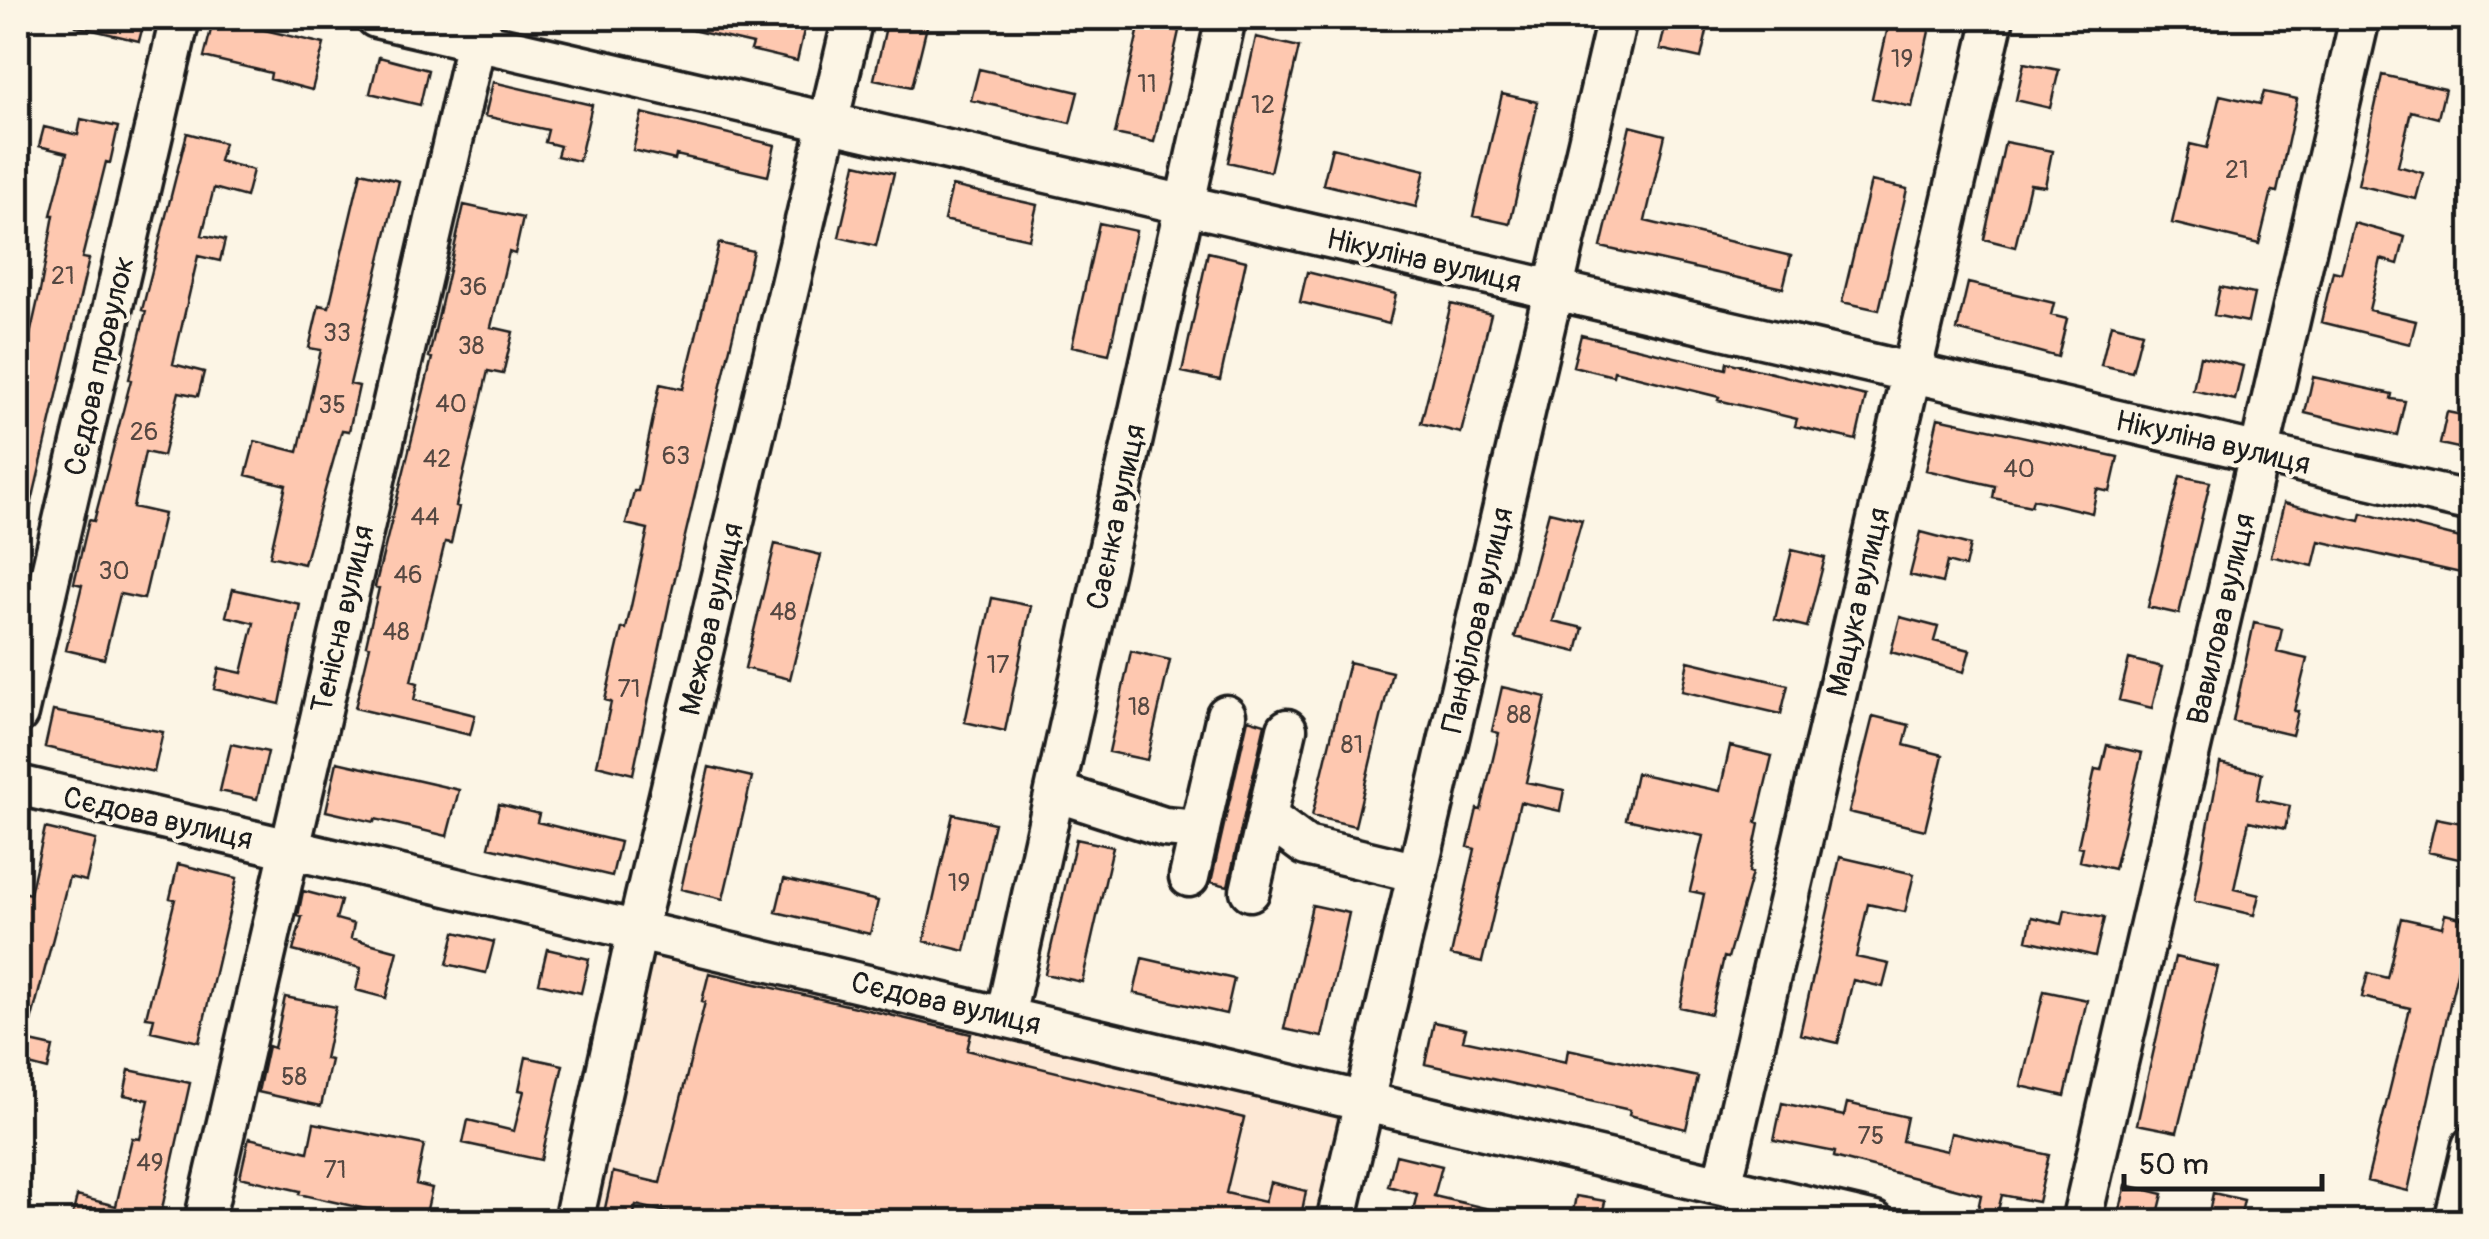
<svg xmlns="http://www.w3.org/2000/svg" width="2489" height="1239" font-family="Pangolin,sans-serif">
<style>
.built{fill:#fde8d5}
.building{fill:#fec8b0;stroke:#1c1c1c;stroke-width:2.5}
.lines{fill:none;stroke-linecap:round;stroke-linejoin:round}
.minor-casing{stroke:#1c1c1c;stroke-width:45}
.minor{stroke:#fcf5e5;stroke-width:38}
.labels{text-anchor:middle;stroke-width:8;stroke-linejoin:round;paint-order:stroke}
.number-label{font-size:25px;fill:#544741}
.street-label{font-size:30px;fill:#1c1c1c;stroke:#fcf5e5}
</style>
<rect width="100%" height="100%" fill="#fcf5e5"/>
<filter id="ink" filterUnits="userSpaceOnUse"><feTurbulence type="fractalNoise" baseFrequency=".01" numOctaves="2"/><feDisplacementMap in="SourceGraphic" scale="20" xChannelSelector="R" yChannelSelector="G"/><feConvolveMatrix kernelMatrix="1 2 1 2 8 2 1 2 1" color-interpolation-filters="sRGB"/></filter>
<g filter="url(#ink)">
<path class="built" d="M643 945 1351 1107 1325 1221 583 1222Z"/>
<path class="building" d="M77 18H145L139 41 76 26Z
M214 18 324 44 312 90 270 79 271 73 204 57Z
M675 18H768L805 26 797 61 751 50 753 44 674 26Z
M888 18H929L912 87 874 79Z
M1667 18H1710L1701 58 1660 49Z
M1890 18H1932L1912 107 1872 98Z
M1140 23 1179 31 1154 142 1115 134Z
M1256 37 1299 47 1270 172 1228 162Z
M379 57 428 70 420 105 370 93Z
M2024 63 2059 70 2050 108 2016 100Z
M979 69 1078 92 1070 123 971 100Z
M2382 75 2445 89 2438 118 2411 111 2398 166 2423 173 2416 199 2358 185Z
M493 82 592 105 579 161 557 156 560 146 545 142 548 130 485 116Z
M2264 92 2297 99 2277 192 2272 191 2259 244 2172 223 2190 144 2207 148 2220 95 2260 104Z
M1502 94 1538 102 1510 224 1473 216Z
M642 113 775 145 768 176 676 155 675 160 633 150Z
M81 119 118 127 110 163 106 162 82 258 89 259 26 527 18 526V388L40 291 54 215H51L67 153 39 146 44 127 78 135Z
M1630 126 1665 135 1645 221 1791 256 1783 288 1601 247Z
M187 133 224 143 219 161 253 170 246 197 214 188 202 235 225 240 220 261 198 256 173 364 204 372 198 396 179 392 163 456 145 452 133 507 164 514 144 599 120 594 104 659 66 650 82 585 74 583 89 520 94 521 131 380 129 379 146 311 142 310Z
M2005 142 2052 151 2045 186 2030 184 2015 247 1984 239Z
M1332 148 1425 170 1416 207 1323 184Z
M856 164 894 173 876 246 839 237Z
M361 172 399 181 350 384 359 386 349 431 342 430 304 564 270 556 286 485 246 475 255 441 298 452 321 350 309 348 319 305 329 307Z
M1871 181 1907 189 1879 310 1842 302Z
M952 186 1037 205 1029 239 944 220Z
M464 205 523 218 515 254 509 252 491 327 513 332 503 374 488 371 456 506 459 507 451 543 445 542 411 681 418 683 414 700 475 715 470 735 355 708 370 646 366 645 379 588 375 587 432 358 429 357Z
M1099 223 1136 231 1109 354 1072 346Z
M2354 223 2405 237 2398 264 2381 259 2369 310 2416 321 2410 344 2321 322 2333 271 2341 273Z
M719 243 753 251 671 595 633 774 597 765 611 702 605 700 622 628 626 629 648 529 626 524 634 491H638L660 384 683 389Z
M1208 252 1246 261 1220 380 1182 372Z
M1307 272 1396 294 1389 324 1300 302Z
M1968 283 2054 303 2051 315 2067 319 2058 357 1957 330Z
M2220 287 2254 294 2248 322 2214 315Z
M1451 304 1491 314 1461 433 1421 423Z
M2111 324 2142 332 2132 372 2101 365Z
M1581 335 1726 369 1727 362 1866 396 1856 440 1795 426 1797 419 1718 400 1719 397 1614 371 1613 376 1573 366Z
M2200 356 2243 366 2235 400 2193 390Z
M2313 377 2392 394 2391 399 2405 401 2397 435 2305 413Z
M2447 412 2472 417V451L2440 444Z
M1938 418 2118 457 2110 492 2097 489 2092 513 2033 499 2031 506 1993 498 1995 486 1926 470Z
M2180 476 2210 482 2179 614 2148 607Z
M2284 503 2360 521 2362 513 2472 541 2465 574 2319 541 2313 566 2271 556Z
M1549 512 1582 520 1553 621 1583 628 1577 652 1515 637Z
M1921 532 1970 545 1965 567 1947 562 1942 583 1910 575Z
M775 544 821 555 790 679 745 668Z
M1792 550 1825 558 1807 627 1775 619Z
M233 589 300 604 280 704 214 689 219 668 242 673 254 623 226 616Z
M992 598 1031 606 1005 731 965 722Z
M1900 617 1938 627 1934 641 1970 650 1964 672 1891 652Z
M2254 623 2282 629 2277 652 2307 659 2294 711H2298L2292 735 2233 721Z
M1131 651 1170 660 1147 760 1109 752Z
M2129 659 2162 667 2152 708 2119 700Z
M1688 661 1788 685 1781 714 1682 691Z
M1349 662 1392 672 1355 826 1312 816Z
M1502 687 1546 697 1526 782 1564 790 1560 811 1520 802 1482 962 1451 955 1475 849 1468 847 1477 809 1481 810 1499 733 1492 731Z
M53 711 163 732 154 772 45 747Z
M1873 716 1909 725 1904 745 1943 755 1925 830 1849 812Z
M1248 719 1265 724 1228 886 1211 882Z
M231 744 268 752 257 799 220 791Z
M2107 745 2142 753 2114 869 2080 861 2083 847 2078 846 2095 769 2101 770Z
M1730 746 1772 756 1756 823 1759 824 1749 872 1752 873 1728 958 1724 957 1711 1014 1680 1007 1704 894 1690 891 1703 836 1626 819 1636 773 1720 791Z
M337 762 459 790 447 836 375 819 374 822 326 811Z
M2220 763 2262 773 2257 799 2290 806 2285 829 2249 821 2234 889 2259 895 2254 915 2194 901Z
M709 767 752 777 723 899 681 889Z
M499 804 539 814 537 822 620 842 612 876 489 847Z
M953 814 994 823 965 951 924 941Z
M2436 818 2472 825V862L2428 852Z
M45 828 96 840 86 881 69 877 26 1041 53 1047 48 1070 18 1062V946L22 923 18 922V891L30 894Z
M1076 839 1113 847 1082 982 1045 974Z
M1840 857 1914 874 1905 912 1868 904 1856 957 1889 964 1883 987 1853 980 1838 1043 1800 1034Z
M178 864 237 878 199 1042 151 1031 154 1018 146 1017 175 899 170 898Z
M784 879 878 901 870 934 776 912Z
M303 891 341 901 336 919 354 924 351 938 398 951 386 998 356 990 361 968 293 951 302 917 298 916Z
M1312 905 1349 913 1322 1037 1284 1029Z
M2065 910 2104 918 2095 956 2027 940 2032 917 2062 924Z
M2445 914 2472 921V962L2460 959 2408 1191 2367 1181 2410 1008 2362 997 2368 973 2387 978 2401 918 2442 927Z
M455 932 494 942 486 973 447 964Z
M547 949 589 959 581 993 539 983Z
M2175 957 2218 967 2177 1132 2137 1124Z
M1142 958 1234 979 1226 1014 1134 993Z
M709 973 971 1034 967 1050 1244 1118 1226 1193 1265 1202 1270 1182 1306 1191 1302 1211 1312 1213 1311 1222H708L636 1205 632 1222H602L613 1172 660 1183 705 1002 702 1001Z
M2044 991 2087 1000 2065 1096 2021 1086Z
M285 997 336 1007 325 1059 331 1060 321 1106 258 1092 268 1046 274 1048Z
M1434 1022 1466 1029 1463 1040 1566 1062 1568 1049 1698 1077 1686 1129 1629 1115 1630 1110 1425 1064Z
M526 1057 563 1065 541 1160 463 1143 468 1120 514 1131 524 1091 519 1090Z
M129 1070 190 1083 159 1222H93L72 1217 77 1196 116 1206 132 1138 140 1139 149 1100 124 1095Z
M1782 1103 1844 1116 1847 1103 1907 1117 1902 1141 1947 1151 1951 1133 2049 1155 2038 1202 2002 1195 1997 1214 1978 1209 1981 1195 1834 1157 1835 1152 1774 1140Z
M314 1123 424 1145 416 1184 432 1188 424 1222 299 1194 300 1191 240 1177 249 1138 308 1152Z
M1396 1155 1442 1166 1434 1196 1506 1213 1505 1222H1437L1412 1215 1417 1194 1388 1186Z
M2126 1185 2163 1194 2156 1222H2117Z
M2213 1193 2244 1200 2239 1222H2207Z
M1576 1196 1605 1201 1601 1222H1571Z"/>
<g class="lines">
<defs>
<path id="minor" d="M376 18 2472 502
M18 714 180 18
M18 785 1875 1222
M1055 792 1164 827 1200 830
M1267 817 1306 846 1418 873
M1189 877 1226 715
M1250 891 1287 729
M1005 1017 1226 18
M1722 1186 1994 18
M204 1222 481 20
M573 1222 637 931 853 18
M1336 1222 1617 18
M2081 1222 2360 18
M2454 1222 2472 1146"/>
</defs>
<use href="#minor" class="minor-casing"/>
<use href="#minor" class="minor"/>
</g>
</g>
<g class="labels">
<g class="number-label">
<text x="1902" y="67">19</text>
<text x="1147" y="92">11</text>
<text x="1263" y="113">12</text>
<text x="2237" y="178">21</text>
<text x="63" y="284">21</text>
<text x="473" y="295">36</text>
<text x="337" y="341">33</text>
<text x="471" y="354">38</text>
<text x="451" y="412">40</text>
<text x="332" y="413">35</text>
<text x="144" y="440">26</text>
<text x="676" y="464">63</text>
<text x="437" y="467">42</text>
<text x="2019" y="477">40</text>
<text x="425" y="525">44</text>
<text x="114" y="579">30</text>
<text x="408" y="583">46</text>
<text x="783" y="620">48</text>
<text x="396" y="640">48</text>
<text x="998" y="673">17</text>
<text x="629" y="697">71</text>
<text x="1139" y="715">18</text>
<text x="1519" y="723">88</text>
<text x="1352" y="753">81</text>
<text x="959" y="891">19</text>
<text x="294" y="1085">58</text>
<text x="1871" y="1144">75</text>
<text x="150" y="1171">49</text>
<text x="335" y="1178">71</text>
</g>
<g class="street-label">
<text transform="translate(1424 260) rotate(13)" y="10">Нікуліна вулиця</text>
<text transform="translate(99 366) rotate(-77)" y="10">Сєдова провулок</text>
<text transform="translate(2213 442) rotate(13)" y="10">Нікуліна вулиця</text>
<text transform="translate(1116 517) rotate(-78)" y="10">Саєнка вулиця</text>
<text transform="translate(1858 602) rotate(-77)" y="10">Мацука вулиця</text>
<text transform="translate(342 619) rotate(-77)" y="10">Тенісна вулиця</text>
<text transform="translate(711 619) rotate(-77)" y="10">Межова вулиця</text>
<text transform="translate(2221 619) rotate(-77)" y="10">Вавилова вулиця</text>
<text transform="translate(1477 620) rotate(-77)" y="10">Панфілова вулиця</text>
<text transform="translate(158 818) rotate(13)" y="10">Сєдова вулиця</text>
<text transform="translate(946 1003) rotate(13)" y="10">Сєдова вулиця</text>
</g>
</g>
<rect width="2489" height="1239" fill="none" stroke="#fcf5e5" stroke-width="60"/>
<rect x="30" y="30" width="2429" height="1179" fill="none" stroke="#1c1c1c" stroke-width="4" filter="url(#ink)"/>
<path d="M2124 1174v15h198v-15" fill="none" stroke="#1c1c1c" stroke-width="5"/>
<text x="2139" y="1174" font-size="30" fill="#1c1c1c" stroke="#fcf5e5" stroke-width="8" paint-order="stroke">50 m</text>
</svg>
